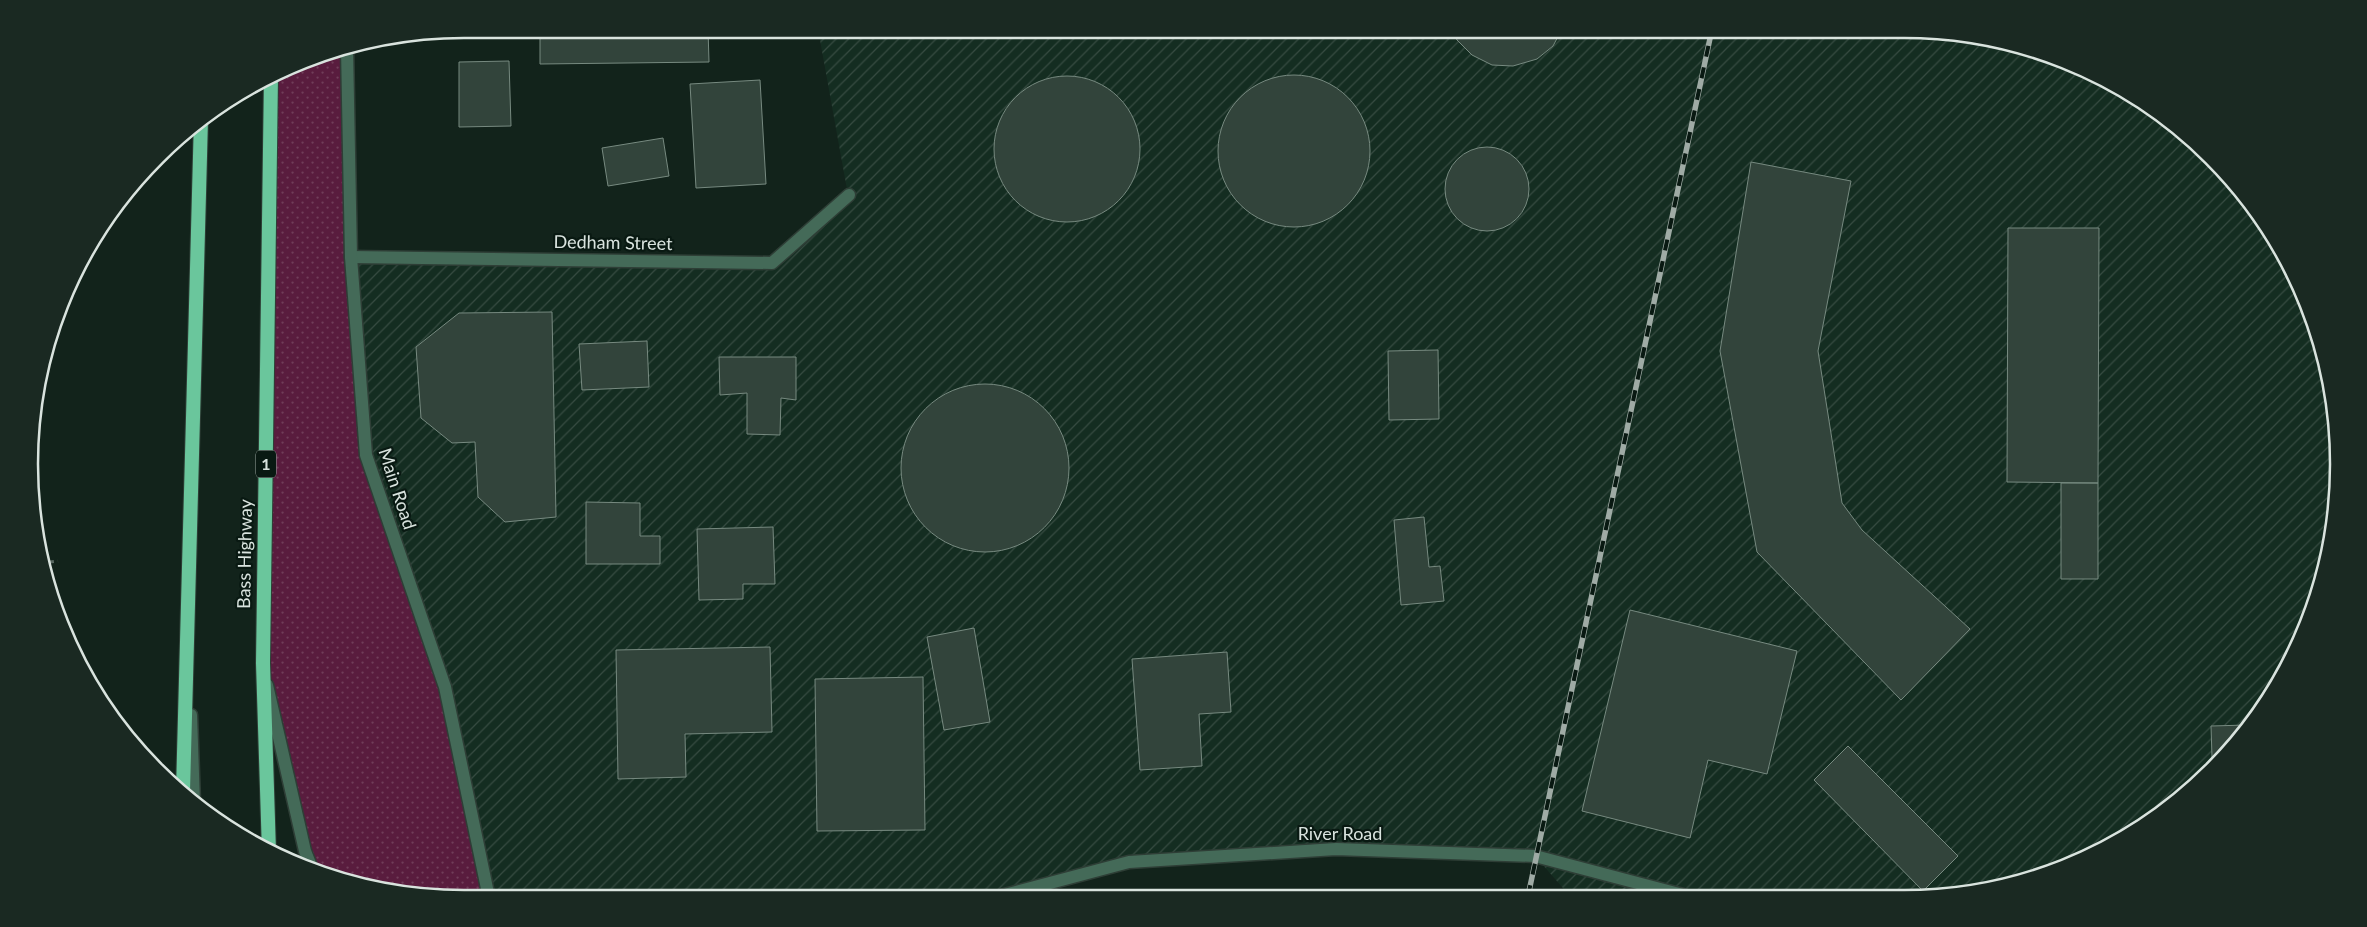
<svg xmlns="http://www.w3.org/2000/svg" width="2367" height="927" font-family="Lato,sans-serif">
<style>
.industrial{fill:url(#industrial-furrows)}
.grass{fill:url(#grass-dots)}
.building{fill:#32443b;stroke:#778a80}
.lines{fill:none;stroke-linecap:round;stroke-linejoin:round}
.minor-casing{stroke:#2e3e36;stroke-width:15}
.tertiary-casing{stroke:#2e3e36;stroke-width:15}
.trunk-casing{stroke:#2e3e36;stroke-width:16}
.path{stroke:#5a6962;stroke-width:3;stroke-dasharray:4 4;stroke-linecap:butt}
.minor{stroke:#446a58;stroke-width:12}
.tertiary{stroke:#446a58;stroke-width:12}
.trunk{stroke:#6ac69c;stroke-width:14}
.rail-casing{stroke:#9faba5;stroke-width:5.5}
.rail{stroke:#091912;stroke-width:4;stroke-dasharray:11;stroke-linecap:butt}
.labels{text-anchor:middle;stroke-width:4.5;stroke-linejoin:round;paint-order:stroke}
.shield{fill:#091912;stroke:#9ba6a1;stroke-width:1}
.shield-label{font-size:16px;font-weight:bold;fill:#d9e3de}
.street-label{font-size:18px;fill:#d9e3de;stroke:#091912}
.rim{fill:none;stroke:#d9e3de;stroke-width:2.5}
</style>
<defs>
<pattern id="industrial-furrows" width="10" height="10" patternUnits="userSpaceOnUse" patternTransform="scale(1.25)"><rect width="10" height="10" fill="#142d21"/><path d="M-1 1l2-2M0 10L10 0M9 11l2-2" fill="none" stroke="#364b41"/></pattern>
<pattern id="grass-dots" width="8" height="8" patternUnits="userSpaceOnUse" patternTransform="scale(1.25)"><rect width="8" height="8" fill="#591c3e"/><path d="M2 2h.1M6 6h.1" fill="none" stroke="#703d59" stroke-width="1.8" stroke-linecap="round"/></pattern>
</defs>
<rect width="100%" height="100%" fill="#12231b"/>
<path class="industrial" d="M818 29H1904L2016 44 2096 74 2168 119 2231 177 2280 246 2315 324 2335 407 2337 492 2323 576 2265 705 2190 790 2096 854 1961 894 1569 895 1535 856 1336 849 1129 862 997 897 489 898 366 455 351 257 772 263 848 195Z"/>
<path class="grass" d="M347 48 366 455 445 687 489 898H463L351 883 312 869 263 663 271 76 323 52Z"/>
<path class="building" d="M464 29H499V36L428 38V35Z
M540 29H708L709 62 540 64Z
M1452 29H1562L1553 46 1537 59 1513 66 1492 65 1472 55 1457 40Z
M509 61 511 126 459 127V62Z
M1218 151a76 76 0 1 1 152 0a76 76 0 1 1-152 0Z
M994 149a73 73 0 1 1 146 0a73 73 0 1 1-146 0Z
M760 80 766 184 696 188 690 84Z
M663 138 669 176 608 186 602 148Z
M1445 189a42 42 0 1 1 84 0a42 42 0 1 1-84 0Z
M1751 162 1851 181 1818 351 1842 503 1862 530 1970 629 1901 700 1757 552 1720 351Z
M2008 228H2099L2098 483 2007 482Z
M552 312 556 517 505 522 478 497 475 442 452 443 421 418 416 347 459 313Z
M647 341 649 387 582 390 579 344Z
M1438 350 1439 419 1389 420 1388 351Z
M719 357H796V400L781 398 780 435 747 434V393L720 395Z
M901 468a84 84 0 1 1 168 0a84 84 0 1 1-168 0Z
M2061 483H2098V579H2061Z
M586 502 640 503V536H660V564H586Z
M1424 517 1429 567 1440 566 1444 601 1401 605 1394 520Z
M773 527 775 584H743V599L699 600 697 529Z
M1630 610 1797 651 1767 774 1708 760 1690 838 1582 811Z
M974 628 990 722 944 730 927 637Z
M770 647 772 732 685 734 686 777 618 779 616 650Z
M1227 652 1231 712 1199 714 1202 766 1140 770 1132 659Z
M923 677 925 830 817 831 815 679Z
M2247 725 2220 757H2212L2211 726Z
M1848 746 1958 856 1923 891 1814 780Z"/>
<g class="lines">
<defs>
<path id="minor" d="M351 257 772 263 849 195
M997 897 1129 862 1336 849 1535 856 1683 895"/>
<path id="tertiary" d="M347 48 351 257 366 455 445 687 489 898
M267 685 305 851 312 869
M191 715 194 803"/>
<path id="trunk" d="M183 791 201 119
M269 852 263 663 271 76"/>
</defs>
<use href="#minor" class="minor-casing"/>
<use href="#tertiary" class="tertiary-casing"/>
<use href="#trunk" class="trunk-casing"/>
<path class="path" d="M42 563 58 561"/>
<use href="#minor" class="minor"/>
<use href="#tertiary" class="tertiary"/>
<use href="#trunk" class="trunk"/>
<defs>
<path id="rail" d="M1528 896 1712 29"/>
</defs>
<use href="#rail" class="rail-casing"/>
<use href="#rail" class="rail"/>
</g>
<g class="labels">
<rect class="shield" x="256" y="450.5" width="20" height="27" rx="4"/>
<g class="shield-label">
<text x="266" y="470">1</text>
</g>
<g class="street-label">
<text transform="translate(613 243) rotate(1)" y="6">Dedham Street</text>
<text transform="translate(397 489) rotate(72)" y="6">Main Road</text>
<text transform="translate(245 554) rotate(-89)" y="6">Bass Highway</text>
<text x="1340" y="840">River Road</text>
</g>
</g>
<path d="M0 0H2367V927H0ZM464 38H1904A426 426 0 0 1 2330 464V464A426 426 0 0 1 1904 890H464A426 426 0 0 1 38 464V464A426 426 0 0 1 464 38Z" fill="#1a2922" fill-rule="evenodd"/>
<path class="rim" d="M464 38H1904A426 426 0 0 1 2330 464V464A426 426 0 0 1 1904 890H464A426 426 0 0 1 38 464V464A426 426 0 0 1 464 38Z"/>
</svg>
